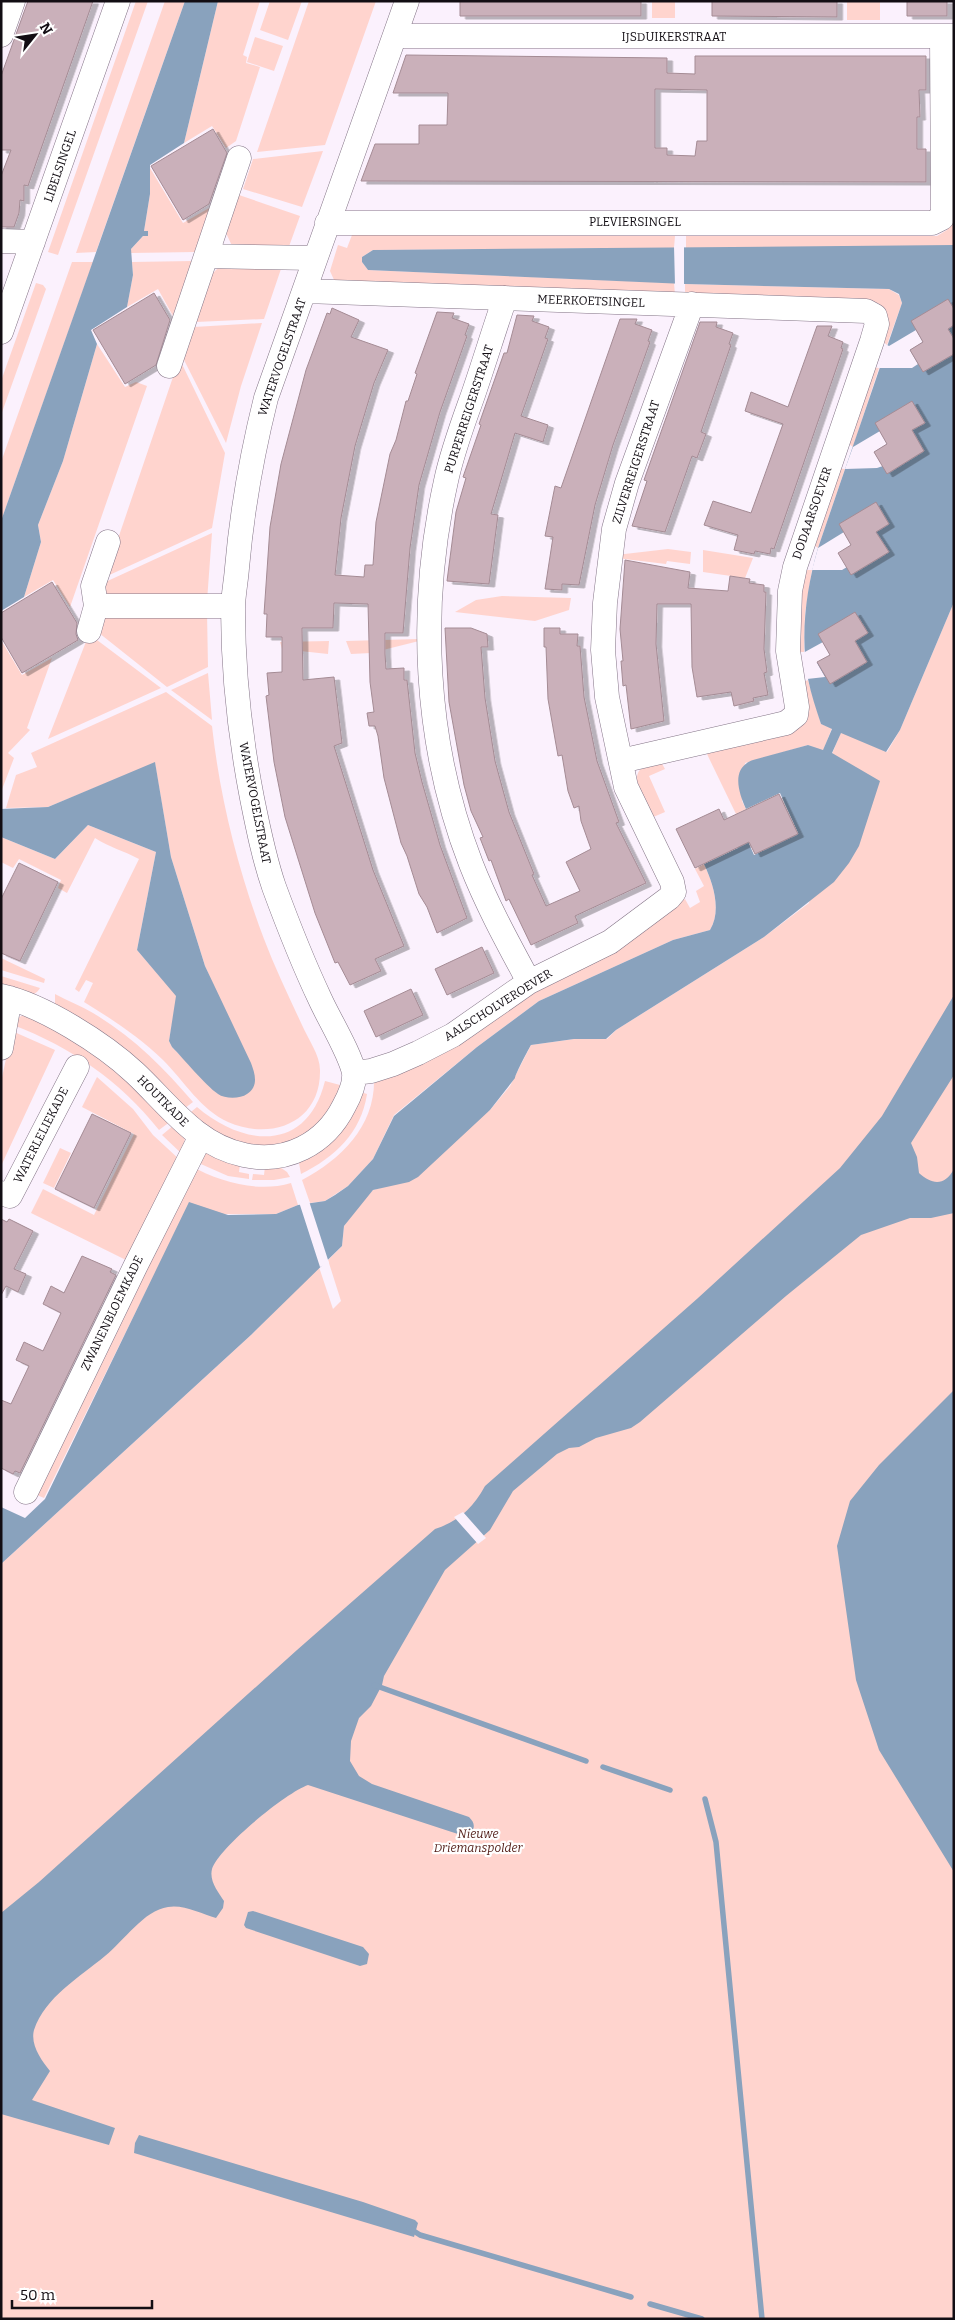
<svg xmlns="http://www.w3.org/2000/svg" width="955" height="2320" font-family="Bitter,serif">
<style>
.green{fill:#ffd4ce}
.water{fill:#89a2bd}
.pier{fill:#fbf1fd}
.lines{fill:none;stroke-linecap:round;stroke-linejoin:round}
.stream{stroke:#89a2bd;stroke-width:5.5}
.building{fill:#cab0ba;stroke:#a48b94;fill-rule:evenodd;filter:url(#shadow)}
.minor-casing{stroke:#837486;stroke-width:25}
.minor{stroke:#fff;stroke-width:24}
.labels{text-anchor:middle;stroke-width:4.5;stroke-linejoin:round;paint-order:stroke}
.street-label{font-size:12px;fill:#120d13;stroke:#fff}
.park-label{font-size:12px;font-style:italic;fill:#55211b;stroke:#fff}
</style>
<defs>
<filter id="shadow"><feDropShadow dx="5.5" dy="3" stdDeviation="0" flood-color="#0004"/></filter>
</defs>
<rect width="100%" height="100%" fill="#fbf1fd"/>
<path class="green" d="M136 1H148L58 255 48 252Z
M165 1H185L96 252 76 253Z
M218 1H260L243 55 247 57 246 63 260 67 236 141 226 148 212 126 184 143Z
M270 1H302L288 40 260 30Z
M309 1H376L325 145 257 152Z
M652 1H675V18H652Z
M847 1H880V20H847Z
M255 37 283 46 274 71 247 62Z
M323 151 302 207 243 189 253 159Z
M150 168 183 223 211 207 195 252 131 253V249L143 236 148 235V231H144L150 194Z
M239 195 300 216 287 252 233 248 226 233Z
M954 217V246L686 249V236H937L947 230Z
M352 235 675 236 674 248 373 250 362 257V262L368 270 674 283 675 295 335 282 330 271 338 245 347 248Z
M192 261 173 316 158 289 127 307 133 275 132 262Z
M72 262H93L1 521V462Z
M283 263 264 319 196 322 211 275 220 266Z
M36 283 43 285 46 289 1 415V381Z
M685 284 889 289 899 295 902 303 887 345 880 339 886 312 878 303 685 297Z
M262 323 241 386 226 443 183 358 194 327Z
M97 344 125 387 136 382 147 386 70 607 53 580 24 597 41 542 38 525 63 461Z
M181 362 225 453 212 528 105 577 173 377Z
M872 367 879 368 853 447 844 440Z
M835 468 845 469 818 548 809 542Z
M212 533 207 601 109 597 101 584Z
M668 549 691 552 690 564 667 561 666 564 616 558V555Z
M703 550 753 558 745 578 703 572Z
M801 570H812L805 614 804 652H796Z
M502 596 571 598 569 610 535 621 455 612 476 600Z
M954 602V2319H1V1564L251 1335 319 1267 333 1309 341 1301 328 1260 342 1246 344 1226 365 1198 373 1190 391 1185 490 1110 510 1086 531 1045 574 1039H607L616 1030 764 937 809 903 832 754 841 732 887 752 900 730Z
M99 612H207L208 667 167 687 94 629Z
M89 634 161 688 48 739Z
M419 639V641L371 653 351 654 346 641Z
M1 640 22 675 52 658 27 728 30 730 8 753 14 758 1 792Z
M329 641 328 654 282 649 280 642Z
M208 673 212 720 171 690Z
M808 680 821 724 832 728 823 751 808 745 745 763 742 801 746 809 736 814 706 752 787 732 800 684Z
M166 692 212 726C220 799 238 870 264 939 275 968 289 997 302 1025 308 1039 320 1055 320 1070 321 1123 271 1141 228 1122 201 1110 184 1081 163 1060 139 1037 112 1019 84 1002L93 983 86 980 79 992 75 989 139 859C124 851 109 847 95 838L67 893 58 888 61 880 19 859 13 868 1 862V837L55 859 88 825 156 852 137 950 177 996 169 1041 172 1047 218 1094 224 1009 205 966 171 857 155 763 48 807 6 808 16 775 37 767 31 753Z
M661 762 665 769 649 776 665 812 651 818 637 781C636 766 648 765 661 762Z
M704 864C713 883 722 910 710 930L673 940 539 1001 477 1047 394 1115 373 1159 348 1186 325 1201 310 1203 302 1180C342 1159 376 1125 374 1077L685 899 690 908 700 902 696 891 704 886 695 869Z
M1 958 45 979 44 983 1 970Z
M1 976 40 988C32 1002 14 993 1 991Z
M55 994C68 1001 81 1006 93 1013 132 1036 164 1068 193 1102L181 1111 55 1007Z
M27 1014 95 1050 171 1121 159 1130C120 1081 71 1047 13 1025L19 1017Z
M12 1031 55 1050 1 1166V1082Z
M97 1077 133 1109 153 1135 180 1160 130 1262 31 1213 43 1189 94 1215 134 1134 82 1107Z
M325 1081 340 1085 332 1111 304 1139 252 1151 186 1116 197 1107C244 1147 307 1153 325 1081Z
M354 1090 367 1094C361 1133 335 1157 301 1174L299 1163 301 1157Z
M174 1125 185 1137 183 1155 162 1135Z
M60 1148 71 1153 54 1188 43 1183Z
M208 1152 240 1163 239 1172 249 1174V1179L228 1176 194 1161Z
M277 1165 287 1172 290 1177 274 1180H252L253 1174 264 1175 265 1166Z
M191 1166C220 1182 258 1193 291 1183L298 1205 276 1214H224L155 1273 44 1498 32 1493Z"/>
<path class="water" d="M185 1H218L184 143 150 165V194L144 231H148V236H143L131 249 133 275 127 307 91 330 97 344 63 461 38 525 41 542 24 597 1 611V521Z
M954 245V602L900 730 886 752 841 733 832 753 880 781 859 846 849 863 834 882 764 937 616 1030 606 1039H574L531 1045C529 1048 515 1075 515 1078L490 1110 418 1177 409 1182 373 1190 344 1226 342 1246 251 1335 1 1564V1507L25 1518 45 1499 189 1202 228 1215 276 1214 298 1205 325 1201 335 1195 348 1186 373 1159 394 1116 477 1047 539 1001 673 940 710 930C722 910 713 883 704 864L738 848 736 842 746 837 754 855 798 833 780 793 746 809C738 791 731 768 753 760L808 745 823 750 832 729 821 724C816 709 811 694 808 679 800 635 806 590 818 548L902 303 899 294 889 289 685 284 368 270 362 262V257L373 250Z
M155 762 171 857 205 966 251 1063C255 1074 259 1086 247 1094 240 1099 225 1099 218 1094 205 1085 184 1059 172 1047L169 1041 176 996 137 950 156 852 88 825 55 859 1 837V809L48 807Z
M954 995V1075L911 1143 917 1157 919 1173C932 1185 945 1186 954 1169V1213L931 1218H910L861 1235 786 1296 640 1422 631 1428 596 1438 579 1447 569 1448 557 1454 513 1491 490 1530 445 1570 384 1676 382 1685 371 1706 359 1718 351 1741 350 1761 359 1776 372 1784 469 1817C475 1823 475 1827 471 1834L464 1836 308 1785C287 1792 218 1848 212 1869 209 1881 218 1892 224 1901L223 1908 216 1918C202 1914 183 1904 168 1907 144 1910 123 1942 105 1956 80 1977 45 1997 34 2030 30 2045 42 2061 50 2071L32 2100 115 2128 109 2145 1 2114V1913L39 1882 297 1650 435 1529C459 1521 473 1508 485 1486L698 1298 840 1168 882 1116Z
M954 1390V1872L879 1750 856 1680 837 1546 850 1501 879 1465Z
M253 1911 363 1947 369 1954 367 1964 360 1966 246 1928 244 1925 248 1912Z
M139 2135 363 2202 415 2220 418 2223 414 2237 134 2153 135 2143Z"/>
<path class="pier" d="M674 246H684V286L675 285Z
M916 330 923 342 910 350 918 364 912 368H879L887 345 889 346Z
M880 431 887 444 874 452 883 466 877 468 845 469 853 447Z
M844 532 851 545 847 567 842 570H812L818 548Z
M823 642 830 655 817 663 825 677 807 679 803 653Z
M309 1201 329 1263 320 1267 299 1202Z
M463 1512 486 1538 478 1544 454 1517Z"/>
<g class="lines">
<path class="stream" d="M374 1685 586 1761
M603 1767 670 1790
M705 1799 716 1842 762 2319
M409 2228 420 2235 631 2297
M650 2304 702 2319"/>
</g>
<path class="building" d="M28 1H93L28 186 24 185V201L20 200 19 213 14 227H1V176L11 150H1V76Z
M460 1H641V16H460Z
M712 1H837V17L712 16Z
M907 1H947V16H907Z
M406 55 667 58V73L695 74V56H926V90H919L920 117H917V149H926V182L361 181 375 144H419V125H447L448 93H393ZM655 89 707 90V141H697L695 156 667 155V148H655Z
M213 129 227 153 209 204 183 220 151 166Z
M154 293 170 320 156 365 125 384 93 330Z
M948 299 954 309V325L948 329 954 339V354L923 372 910 350 923 342 911 321Z
M332 308 359 320 351 337 388 350 374 383 355 446 341 518 335 575 364 577 365 565H373L376 522 390 454 396 440 406 401H408L417 374 415 373 437 312 454 313 452 318 469 324 465 335 467 336 440 412 419 485 410 548 403 633H385V654L386 669 404 668V680H407L415 753 422 782 440 845 467 918 437 933 427 907 419 894 407 856 401 843 384 778 378 736 375 726H369L367 713 374 712 370 682 368 604 334 603 333 628H302L303 680 334 677 342 743 334 746 373 870 404 946 375 959 381 971 350 985 338 962 335 963 315 913 285 817 274 762 266 696 269 695 267 673 282 672V637H266L267 614H264L270 527 281 464 306 370 327 313 330 314Z
M517 315 534 316 532 321 549 327 545 338 548 339 521 416 548 425 543 442 515 433 491 514 498 515 489 584 447 581 456 512 466 478 463 477 481 425 479 424 504 353H507Z
M620 319H637L635 324 652 330 648 341 650 342 613 445 595 505 579 585 562 584V590L545 589 553 537 545 536 555 486 561 488Z
M700 322H717L716 327 733 333 729 344 731 345 701 432 706 434 697 458 692 456 665 532 632 526 647 481 644 480Z
M817 326H832L828 336 843 342 841 348 843 349 774 549 771 548 770 554 755 551 754 554 734 550 738 535 704 525 713 501 751 513 783 424 745 411 751 392 788 407Z
M912 401 925 423 912 430 924 451 887 474 874 452 887 444 875 423Z
M876 502 889 524 876 532 889 552 851 575 838 553 851 545 839 524Z
M625 560 690 572 688 588 728 591 730 576 750 579 749 583 764 585V592H766L764 649 767 672 764 673 768 695 753 698 754 701 734 706 731 692 697 697 692 667 691 604H657L656 644 664 721 631 729 626 685 623 686 621 661H623L620 629Z
M52 582 77 623 76 634 78 640 22 673 1 637V613Z
M855 612 868 633 855 641 867 662 830 684 817 662 830 655 818 634Z
M445 628H471L487 634 488 647H481L485 698 495 761 509 812 534 874 532 875 546 906 580 891 566 862 591 849 581 821 579 806 574 808 568 791 562 755 558 756 548 699 546 647H544V628H560V634H578L577 646H580L584 697 597 761 619 822 616 823 646 883 575 916 578 923 531 945 509 899 506 901 491 860 489 861 480 838 483 837 471 811 464 785 449 702Z
M779 794 798 834 755 854 749 842 695 868 676 829 719 809 724 820Z
M19 863 58 882 20 961 1 953V899Z
M482 947 494 973 447 995 435 969Z
M411 989 423 1015 376 1037 364 1011Z
M92 1114 131 1133 94 1208 55 1189Z
M1 1219 7 1222 9 1219 33 1231 14 1269 26 1274 18 1292 6 1286 1 1295Z
M82 1256 112 1269 110 1272 116 1275 20 1473 15 1471 13 1474 1 1468V1400L11 1404 29 1366 16 1360 24 1342 43 1351 61 1313 43 1304 51 1286 64 1293Z"/>
<g class="lines">
<defs>
<path id="minor" d="M1 35 13 1
M395 36H954
M327 223H932L942 218 943 212 942 37
M1 241 33 242
M206 256 315 258
M305 291 866 311 875 316 877 324 872 341 795 567 790 591 788 651 797 707 796 715 786 723 621 761
M505 298C494 330 484 363 473 395 463 423 452 452 446 481 418 607 424 743 471 864 487 905 508 943 529 982
M1 332 118 1
M169 366 239 158
M96 606H233
M89 631 96 606 93 586 108 542
M1 996C43 1005 104 1044 135 1073 169 1105 196 1145 244 1155 286 1164 325 1144 344 1106 349 1097 355 1083 354 1073 351 1055 328 1017 320 999 303 963 288 925 274 887 264 858 258 828 252 798 240 736 233 672 233 609 233 595 236 582 237 568 242 511 252 454 266 398L407 1
M1 1048 10 998
M354 1073 371 1071 393 1064 418 1053 453 1035 529 982 610 942 669 898 674 892 672 882 626 787 607 697 603 650 605 603 614 529 627 483 692 304
M1 1193 10 1196 77 1067
M26 1492 135 1267 201 1136"/>
</defs>
<use href="#minor" class="minor-casing"/>
<use href="#minor" class="minor"/>
</g>
<g class="labels">
<g class="street-label">
<text x="674" y="41">IJSDUIKERSTRAAT</text>
<text transform="translate(60 166) rotate(-71)" y="4">LIBELSINGEL</text>
<text x="635" y="226">PLEVIERSINGEL</text>
<text transform="translate(591 301) rotate(2)" y="4">MEERKOETSINGEL</text>
<text transform="translate(282 357) rotate(-71)" y="4">WATERVOGELSTRAAT</text>
<text transform="translate(469 409) rotate(-72)" y="4">PURPERREIGERSTRAAT</text>
<text transform="translate(636 462) rotate(-72)" y="4">ZILVERREIGERSTRAAT</text>
<text transform="translate(812 513) rotate(-71)" y="4">DODAARSOEVER</text>
<text transform="translate(255 803) rotate(79)" y="4">WATERVOGELSTRAAT</text>
<text transform="translate(498 1005) rotate(-32)" y="4">AALSCHOLVEROEVER</text>
<text transform="translate(163 1101) rotate(45)" y="4">HOUTKADE</text>
<text transform="translate(41 1135) rotate(-63)" y="4">WATERLELIEKADE</text>
<text transform="translate(112 1313) rotate(-64)" y="4">ZWANENBLOEMKADE</text>
</g>
<g class="park-label">
<text x="478" y="1838">Nieuwe<tspan x="478" dy="14">Driemanspolder</tspan></text>
</g>
</g>
<rect width="955" height="2320" fill="none" stroke="#120d13" stroke-width="5"/>
<g transform="translate(35 35) rotate(60)" stroke="#ffffff" stroke-width="4" paint-order="stroke">
<path d="M0-4L9 19L0 12L-9 19Z" fill="#120d13"/>
<text y="-8" font-size="14" font-weight="bold" text-anchor="middle" fill="#120d13">N</text>
</g>
<path d="M12 2300v8h140v-8" fill="none" stroke="#120d13" stroke-width="2.5"/>
<text x="20" y="2300" font-size="15" fill="#120d13" stroke="#ffffff" stroke-width="4" paint-order="stroke">50 m</text>
</svg>
